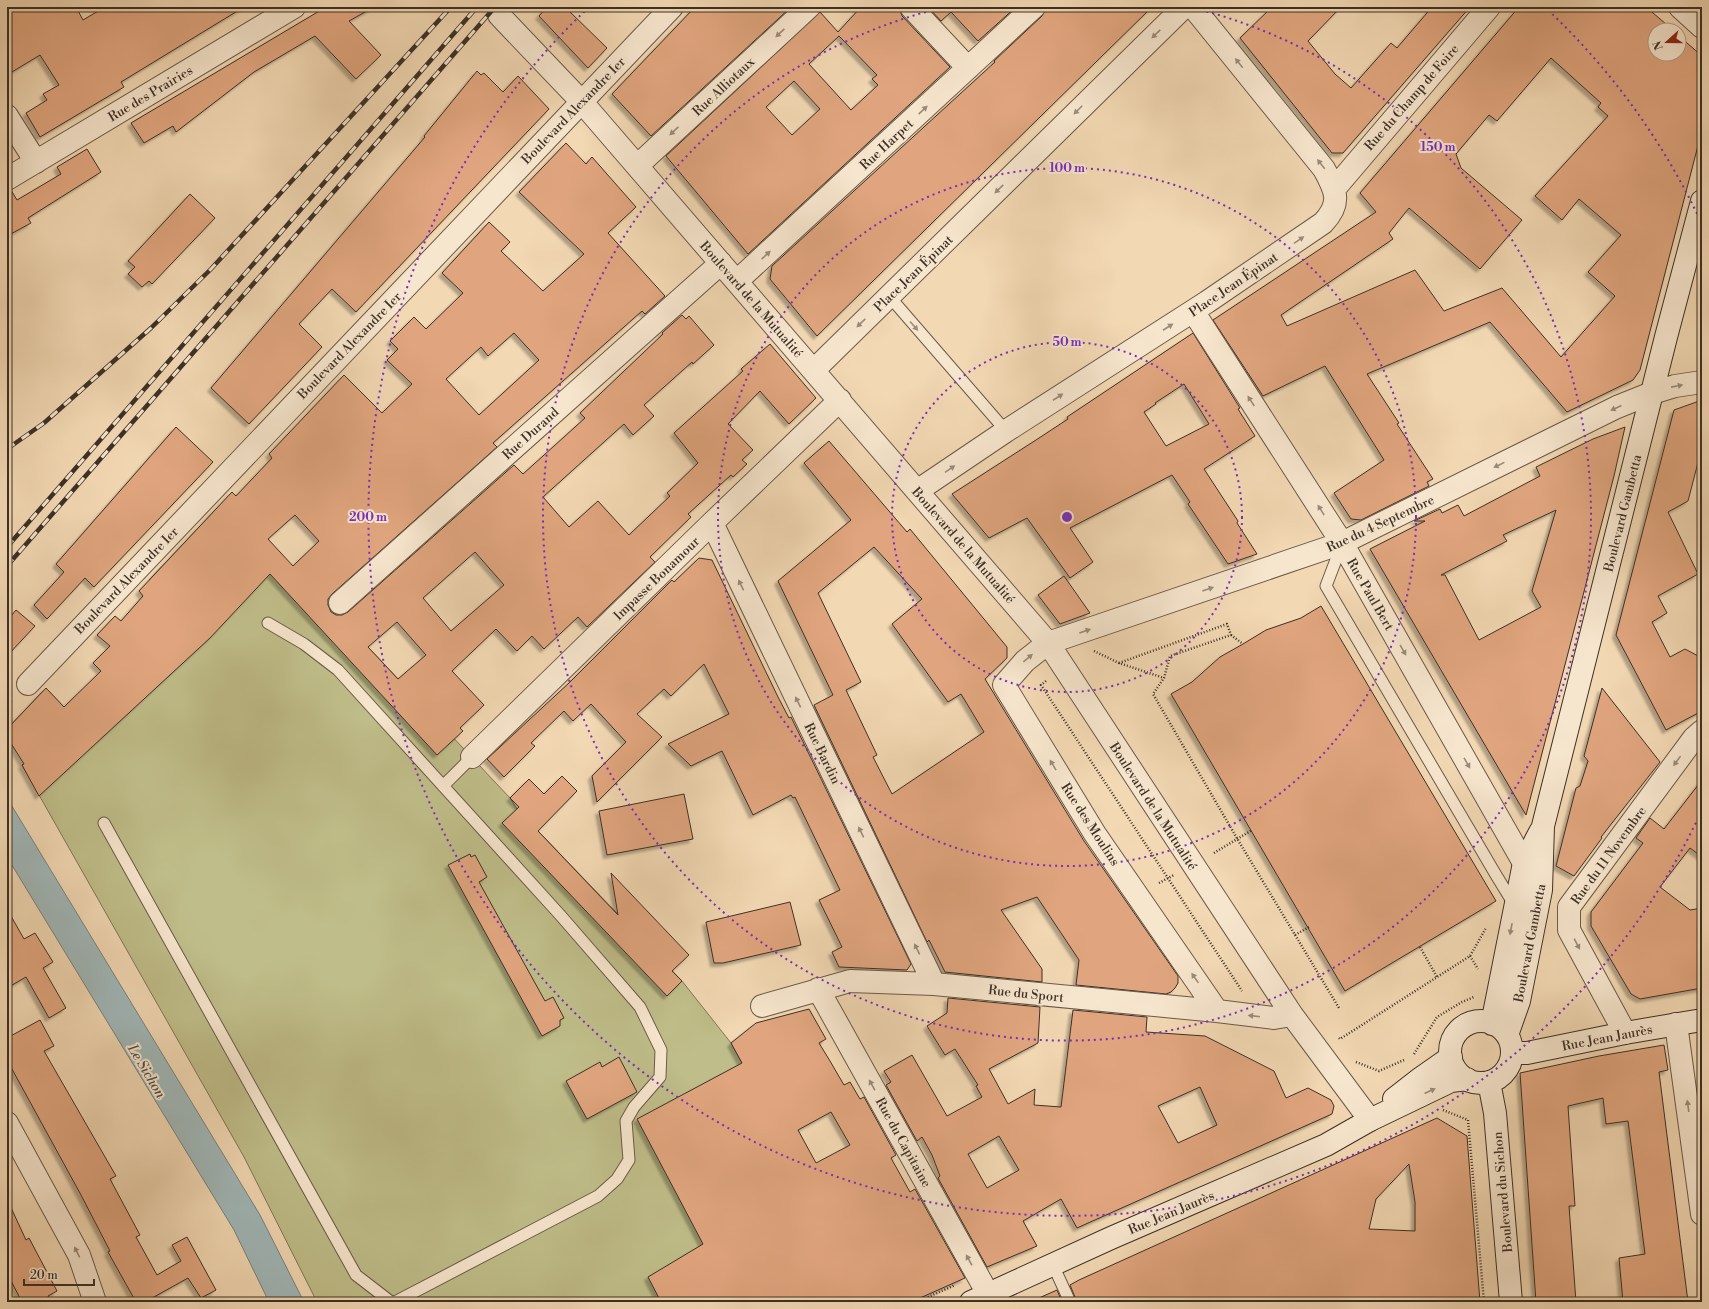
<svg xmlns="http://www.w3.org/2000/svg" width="1709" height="1309" font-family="'Libre Bodoni',serif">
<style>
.green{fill:#bfbd89;stroke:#7e7658}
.water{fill:#a0b7b8;stroke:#78817e}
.building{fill:#e0a57e;stroke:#3c3027;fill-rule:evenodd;filter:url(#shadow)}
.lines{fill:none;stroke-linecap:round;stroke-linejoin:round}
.lane-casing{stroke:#6a5a4a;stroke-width:13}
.street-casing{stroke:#6a5a4a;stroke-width:24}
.secondary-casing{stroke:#3c3027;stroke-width:24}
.path{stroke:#3c3027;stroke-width:2.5;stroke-dasharray:1 2;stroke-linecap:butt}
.lane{stroke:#f7e6ce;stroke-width:11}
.street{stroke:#f7e6ce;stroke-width:22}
.secondary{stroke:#f7e6ce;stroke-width:22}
.rail-casing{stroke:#3c3027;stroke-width:4.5}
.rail{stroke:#f7e6ce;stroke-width:3;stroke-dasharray:9;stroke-linecap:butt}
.oneway{fill:#9a8b7a}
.ring{fill:none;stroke:#7b2cbf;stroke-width:2;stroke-dasharray:2 4}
.labels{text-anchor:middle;stroke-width:4;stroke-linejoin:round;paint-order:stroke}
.street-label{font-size:13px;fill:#3c3027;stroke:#f7e6ce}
.water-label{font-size:14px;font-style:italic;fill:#504b44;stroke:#f7e6ce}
.centre{fill:#7b2cbf;stroke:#f7e6ce;stroke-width:2}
.ring-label{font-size:12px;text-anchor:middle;font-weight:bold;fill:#7b2cbf;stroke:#f7e6ce;stroke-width:4;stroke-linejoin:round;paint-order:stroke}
</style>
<defs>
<filter id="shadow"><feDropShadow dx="-3.5" dy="3.5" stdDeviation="1" flood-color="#0004"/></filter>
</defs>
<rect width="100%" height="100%" fill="#f2d8b3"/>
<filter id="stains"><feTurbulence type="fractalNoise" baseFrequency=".005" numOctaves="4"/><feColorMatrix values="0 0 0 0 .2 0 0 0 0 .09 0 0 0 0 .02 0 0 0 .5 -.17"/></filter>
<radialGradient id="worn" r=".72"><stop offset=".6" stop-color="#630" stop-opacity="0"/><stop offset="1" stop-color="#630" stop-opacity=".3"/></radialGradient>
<path class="green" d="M223 502 321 597 510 798 517 809 682 981 731 1043 874 1302H317L244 1157 22 765 24 764 7 729 46 688 97 742 185 614 149 580Z"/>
<path class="water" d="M7 798 260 1215 304 1302H269L234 1230 7 857Z"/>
<path class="building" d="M7 7H76L83 20 105 7H244L121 82 124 87 40 137 26 113 47 100 43 94 59 85 40 55 7 75Z
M326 7H374L349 21 381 55 356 79 315 36 254 72 176 132 173 126 144 143 131 123Z
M547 7H565L607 48 588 68 539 16Z
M695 7H791L651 136 612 94Z
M861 7H899L902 16 950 67 748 254 666 156 820 12 838 32ZM839 36 877 75 872 79 878 85 851 110 809 64ZM794 81 820 109 792 135 766 107Z
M928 7H1016L978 41 951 12 941 21Z
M1046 7H1152L817 336 770 279 772 266 995 62 994 61 1042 16Z
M1272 7H1341L1308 41 1335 74 1351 88 1391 43 1397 48 1432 7H1470L1343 153H1332L1240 38Z
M1519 7H1646L1673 30H1655V54H1679V36L1702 56V130L1640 370 1633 380 1567 412 1490 322 1367 374 1399 423 1397 424 1433 479 1427 482 1429 486 1361 520 1351 519 1334 493 1384 460 1325 366 1263 396 1213 320 1376 212 1360 193ZM1551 58 1601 103 1598 107 1608 116 1535 196 1562 220 1579 199 1621 235 1588 272 1615 296 1561 357 1502 288 1444 311 1415 270 1287 326 1281 315 1393 239 1389 233 1409 208 1480 269 1522 220 1461 168 1456 154 1489 115 1497 121Z
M477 71 481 75 484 73 503 92 518 76 549 109 356 312 332 289 299 324 322 347 249 424 211 388 425 137 424 136Z
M566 143 586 164 592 157 636 207 608 233 665 296 645 314 642 311 493 443 497 447 332 594 328 599V605L331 612 336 615H342L348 612 514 465 523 474 585 418 580 413 663 334 662 333 682 315 686 319 689 316 714 345 693 364 692 362 644 405 654 416 633 435 624 424 543 497 569 527 598 501 629 535 670 496 667 493 698 463 674 433 743 371 741 369 770 344 816 398 789 424 760 391 728 424 753 450 742 460 747 464 733 477 731 475 688 514 691 517 650 557 655 562 587 627 578 617 544 649 532 636 517 651 496 629 452 671 484 705 460 728 463 731 437 755 270 574 210 638 39 796 22 765 24 764 7 737V729L46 688 64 707 101 671 93 663 110 646 97 635 115 616 121 621 143 596 139 591 232 492 236 496 272 458 269 454 344 375 382 413 412 384 387 360 398 349 390 341 414 317 426 329 463 293 442 273 489 222 510 242 501 251 543 291 584 254 519 192ZM514 333 539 360 479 415 446 379 481 347 488 356ZM295 515 319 541 293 566 268 539ZM475 552 504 585 451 631 423 598ZM397 622 426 655 398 679 368 647Z
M87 149 101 172 28 218 31 223 7 236V191L11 190 17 200 61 174 57 167Z
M190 194 215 218 152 284 149 281 142 287 128 274 135 267 128 261Z
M1193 333 1240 408 1238 409 1255 436 1204 469 1238 521 1237 523 1257 554 1228 564 1188 504 1190 502 1172 475 1070 528 1093 562 1070 578 1027 518 989 538 952 494 1036 440 1068 419 1067 417ZM1184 384 1209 424 1166 446 1144 412 1156 404 1155 403Z
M1702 400V447L1688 501 1668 512 1698 574 1658 596 1667 613 1652 622 1670 657 1685 649 1702 658V711L1666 730 1616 635 1674 410Z
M176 427 213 462 94 587 85 578 47 619 34 605 64 572 56 564Z
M1625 427 1614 476 1526 815 1370 549 1425 521H1414L1440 509 1442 513 1458 505 1464 516 1540 476 1536 467 1593 439ZM1556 510 1532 591 1541 607 1479 640 1445 575H1441L1507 541 1503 535Z
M829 441 907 532 910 529 1007 647V658L985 679 1084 841 1178 976V983L1175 988 1171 992 1166 994 1076 985 1079 960 1037 897 1001 910 1042 969V982L945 972 929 940 927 942 814 705 833 695 778 581 851 520 804 463ZM874 547 922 599 892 624 948 702 961 694 984 732 892 794 873 757 877 755 846 690 861 682 818 593Z
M699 558 712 560 778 697 789 718 791 717 911 964 907 970 839 967 832 952 842 947 819 900 840 890 795 797 793 798 791 795 753 815 722 751 691 766 668 744 729 714 704 664 671 696 664 689 637 714 662 737 597 802 592 776 626 742 591 704 573 721 564 711 531 743 535 746 504 777 487 759 570 682 672 580 674 582Z
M1064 576 1090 613 1060 624 1038 595Z
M1321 606 1496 901 1345 991 1171 694 1192 682 1220 657 1243 644 1266 630 1301 618Z
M16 610 35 626 7 656V621Z
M1602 688 1660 762 1601 837 1602 838 1574 876 1556 866 1576 788 1580 786 1588 761 1584 756Z
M562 776 577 791 538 831 618 915 611 873 689 955 672 971 682 981 667 996 502 823 519 807 510 798 529 779 544 794Z
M1702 780V857L1690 848 1660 887 1690 910 1702 908V988L1640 999 1631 994 1591 926V912L1643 843 1636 838 1650 818 1664 829Z
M684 794 693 839 607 855 599 811Z
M470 854 471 857 475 855 487 877 479 882 545 1001 553 997 564 1018 560 1020V1026L542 1036 448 865Z
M790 902 801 945 723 963H714L706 922Z
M7 909 24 939 35 933 53 962 43 968 66 1008 49 1018 26 977 7 988Z
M948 998 1040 1007 1038 1043 989 1069 1008 1104 1035 1089 1034 1105 1061 1107 1073 1010 1147 1017 1146 1032 1205 1036 1274 1071 1286 1098 1308 1088 1331 1100 1334 1106 1332 1114 1077 1228 1061 1199 1023 1221 1037 1246 987 1267 938 1178 940 1176 932 1155 922 1137 917 1141 886 1085 891 1082 884 1071 912 1055 947 1116 982 1097 976 1086 978 1085 955 1049 945 1055 927 1026 947 1013ZM1200 1087 1217 1125 1178 1143 1158 1106ZM999 1136 1019 1170 987 1188 968 1154Z
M809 1009 826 1039 819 1043 830 1061 844 1085 850 1082 860 1099 864 1097 896 1155 891 1158 910 1192 915 1189 965 1278 911 1302H661L648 1277 703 1244 637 1119 742 1063 731 1043 756 1023ZM831 1112 850 1145 816 1163 798 1130Z
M40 1020 54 1046 44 1051 116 1176 110 1179 140 1235 136 1237 157 1275 181 1261 172 1245 187 1237 216 1290 201 1298 188 1278 145 1302H136L108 1252 110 1251 81 1195 7 1060V1038Z
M1664 1045 1668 1070 1659 1072 1688 1302H1623L1619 1258 1645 1254 1628 1121 1606 1124 1603 1098 1568 1106 1575 1206H1569L1576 1302H1536L1520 1073 1599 1056Z
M619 1057 637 1092 587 1119 566 1081 600 1062 602 1067Z
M1437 1118 1467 1136 1480 1302H1077L1070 1285 1079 1280ZM1409 1164 1415 1202V1231L1369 1229 1376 1199Z
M7 1199 26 1240 29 1238 57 1291 48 1296 51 1302H22L7 1273Z
M1057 1290 1062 1302H1030Z"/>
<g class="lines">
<defs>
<path id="lane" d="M889 296 1006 431
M1342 544 1326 586 1496 875 1515 906
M268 623 304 644 338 670 561 916 640 1007 661 1050 660 1077 634 1107 626 1121 629 1160 617 1179 598 1196 395 1302
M443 786 472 757
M104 823 356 1275 391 1302
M1053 1265 1070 1302"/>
<path id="street" d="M911 7 968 68
M1680 7 1702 27
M499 15 581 101 1048 643 1292 1015 1370 1120
M7 116 36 162
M637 166 809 7
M7 179 294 7
M1335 188 1489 7
M737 281 1034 7
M1193 311 1342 543 1524 863
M814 370 1184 7
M917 491 1006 431 1207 302 1323 223C1342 203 1336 191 1324 169L1193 7
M712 523 934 984
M340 603 721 263
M28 684 672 7
M472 757 712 523 840 400
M818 989 988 1294
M762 1006 850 981 934 984 1217 1011 1274 1018 1292 1015
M1217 1011 1095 834 1004 685 1025 661 1048 643 1342 543 1617 407 1652 393 1675 386 1702 382
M1676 1024 1702 1214
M1625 1033 1569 930V907L1694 738 1702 731
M7 1123 79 1255 95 1302"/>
<path id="secondary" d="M1450 1052a31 31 0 1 1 62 0a31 31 0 1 1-62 0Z
M1492 1024 1524 863 1540 832
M1507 1035 1519 1001 1541 890 1543 826 1666 337 1702 201
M1512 1053H1527L1625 1033 1702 1020
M1489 1082 1495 1113 1511 1302
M1394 1099 1421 1078 1451 1057
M971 1302 1111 1238 1326 1145 1370 1120 1451 1081 1467 1079"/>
</defs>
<use href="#lane" class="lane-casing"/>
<use href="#street" class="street-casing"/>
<use href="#secondary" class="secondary-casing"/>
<path class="path" d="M1231 635 1243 644
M1094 651 1119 663 1164 678
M1119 663 1227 624 1231 635 1170 656 1164 678 1153 694 1238 840 1339 1008
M1046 681 1041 685 1242 991
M7 706 12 700
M1214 853 1252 830
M1159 883 1174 875
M1295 935 1309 927
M1420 947 1437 977
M1470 956 1478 969
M1339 1038 1340 1039 1470 956 1486 928
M1414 1054 1437 1017 1462 1002 1474 997
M1356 1062 1379 1071 1404 1060
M1443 1110 1468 1120
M1468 1120 1484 1302
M917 1302 955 1285"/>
<use href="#lane" class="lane"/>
<use href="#street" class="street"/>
<use href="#secondary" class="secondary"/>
<defs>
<path id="rail" d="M7 449 44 423 151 328 211 269 451 7
M7 547 477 7
M7 566 495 7"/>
</defs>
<use href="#rail" class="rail-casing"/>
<use href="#rail" class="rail"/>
</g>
<defs><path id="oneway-solid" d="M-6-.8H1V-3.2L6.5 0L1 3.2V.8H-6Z"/></defs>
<g class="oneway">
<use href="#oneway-solid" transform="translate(780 33) rotate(137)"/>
<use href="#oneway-solid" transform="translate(1156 34) rotate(136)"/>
<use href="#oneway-solid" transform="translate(1239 63) rotate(-129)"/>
<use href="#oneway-solid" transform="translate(923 110) rotate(-43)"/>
<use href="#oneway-solid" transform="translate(1078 110) rotate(135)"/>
<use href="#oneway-solid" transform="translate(674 131) rotate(137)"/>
<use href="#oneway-solid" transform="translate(1321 164) rotate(-128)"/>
<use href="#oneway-solid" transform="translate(999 189) rotate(136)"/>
<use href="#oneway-solid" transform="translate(1299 240) rotate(-34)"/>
<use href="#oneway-solid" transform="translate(766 255) rotate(-43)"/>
<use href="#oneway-solid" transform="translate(861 323) rotate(136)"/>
<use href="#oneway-solid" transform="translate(914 326) rotate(49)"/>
<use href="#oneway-solid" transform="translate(1168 327) rotate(-33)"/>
<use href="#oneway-solid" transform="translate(1677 386) rotate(-11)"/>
<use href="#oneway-solid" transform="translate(1058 397) rotate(-33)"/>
<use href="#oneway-solid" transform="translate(1251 401) rotate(-123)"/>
<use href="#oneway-solid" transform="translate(1616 408) rotate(155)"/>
<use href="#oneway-solid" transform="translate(1499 465) rotate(154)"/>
<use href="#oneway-solid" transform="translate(950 469) rotate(-34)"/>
<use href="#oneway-solid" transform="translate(1321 510) rotate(-122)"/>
<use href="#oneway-solid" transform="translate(741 585) rotate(-116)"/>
<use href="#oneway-solid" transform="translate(1208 589) rotate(-19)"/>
<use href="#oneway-solid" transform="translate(1085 631) rotate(-19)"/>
<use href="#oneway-solid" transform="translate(1403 650) rotate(60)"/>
<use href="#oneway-solid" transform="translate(1028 658) rotate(-40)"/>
<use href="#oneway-solid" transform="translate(798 702) rotate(-116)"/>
<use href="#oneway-solid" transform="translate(1677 761) rotate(126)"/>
<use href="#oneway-solid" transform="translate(1467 763) rotate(60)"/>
<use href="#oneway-solid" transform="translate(1053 765) rotate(-121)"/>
<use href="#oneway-solid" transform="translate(861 832) rotate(-116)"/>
<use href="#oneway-solid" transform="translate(1511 929) rotate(101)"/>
<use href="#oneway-solid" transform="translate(1577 944) rotate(62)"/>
<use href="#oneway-solid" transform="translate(917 949) rotate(-116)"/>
<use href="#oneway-solid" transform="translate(1195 978) rotate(-125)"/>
<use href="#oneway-solid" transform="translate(1254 1016) rotate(-173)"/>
<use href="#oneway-solid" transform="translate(872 1085) rotate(-119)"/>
<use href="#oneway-solid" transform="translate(1430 1091) rotate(-25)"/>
<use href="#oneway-solid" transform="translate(1688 1106) rotate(-98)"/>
<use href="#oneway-solid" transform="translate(77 1252) rotate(-116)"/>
<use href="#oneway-solid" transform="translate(969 1260) rotate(-119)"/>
</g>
<g class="ring">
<circle cx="1067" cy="517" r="175"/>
<circle cx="1067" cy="517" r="349"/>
<path d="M1189 7A524 524 0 1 1 945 7"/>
<path d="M1701 812A699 699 0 1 1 586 10M1548 10A699 699 0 0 1 1701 222"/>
</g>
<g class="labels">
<g class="street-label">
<text transform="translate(723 86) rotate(-43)" y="5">Rue Alliotaux</text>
<text transform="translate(150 93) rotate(-31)" y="5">Rue des Prairies</text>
<text transform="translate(1411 97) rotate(-49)" y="5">Rue du Champ de Foire</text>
<text transform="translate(573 110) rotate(-46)" y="5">Boulevard Alexandre Ier</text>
<text transform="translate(886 144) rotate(-43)" y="5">Rue Harpet</text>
<text transform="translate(913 273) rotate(-44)" y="5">Place Jean Épinat</text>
<text transform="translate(1233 284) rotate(-34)" y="5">Place Jean Épinat</text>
<text transform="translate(752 299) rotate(49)" y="5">Boulevard de la Mutualité</text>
<text transform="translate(349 345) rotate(-46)" y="5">Boulevard Alexandre Ier</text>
<text transform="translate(530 433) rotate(-42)" y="5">Rue Durand</text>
<text transform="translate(1622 513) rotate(-76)" y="5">Boulevard Gambetta</text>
<text transform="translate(1380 523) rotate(-25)" y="5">Rue du 4 Septembre</text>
<text transform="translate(964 545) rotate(49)" y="5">Boulevard de la Mutualité</text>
<text transform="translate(656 578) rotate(-44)" y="5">Impasse Bonamour</text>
<text transform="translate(126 580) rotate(-46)" y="5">Boulevard Alexandre Ier</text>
<text transform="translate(1371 594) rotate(60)" y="5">Rue Paul Bert</text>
<text transform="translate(823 753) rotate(64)" y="5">Rue Bardin</text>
<text transform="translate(1154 806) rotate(57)" y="5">Boulevard de la Mutualité</text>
<text transform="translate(1091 824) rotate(57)" y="5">Rue des Moulins</text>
<text transform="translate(1608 855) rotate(-54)" y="5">Rue du 11 Novembre</text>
<text transform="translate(1529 943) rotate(-79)" y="5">Boulevard Gambetta</text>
<text transform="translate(1026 993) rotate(6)" y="5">Rue du Sport</text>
<text transform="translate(1607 1037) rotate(-11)" y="5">Rue Jean Jaurès</text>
<text transform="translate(904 1142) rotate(61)" y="5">Rue du Capitaine</text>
<text transform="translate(1502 1192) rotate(-95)" y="5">Boulevard du Sichon</text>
<text transform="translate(1171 1212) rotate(-23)" y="5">Rue Jean Jaurès</text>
</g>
<g class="water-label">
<text transform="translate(147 1071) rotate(59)" y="5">Le Sichon</text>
</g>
</g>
<circle cx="1067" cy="517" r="6" class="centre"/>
<g class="ring-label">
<text x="1438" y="151">150 m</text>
<text x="1067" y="172">100 m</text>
<text x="1067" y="346">50 m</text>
<text x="368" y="521">200 m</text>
</g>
<rect width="1709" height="1309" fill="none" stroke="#f2d8b3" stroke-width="24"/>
<rect x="8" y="8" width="1693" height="1293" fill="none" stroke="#3c3027" stroke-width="2"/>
<rect x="12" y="12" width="1685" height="1285" fill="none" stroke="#3c3027"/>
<g transform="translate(1667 42) rotate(249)"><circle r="19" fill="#f7e6ce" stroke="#ac9d8b"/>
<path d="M0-3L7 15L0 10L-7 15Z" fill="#8f2418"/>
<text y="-6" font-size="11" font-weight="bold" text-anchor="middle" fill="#3c3027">N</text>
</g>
<path d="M24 1279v6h70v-6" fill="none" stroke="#3c3027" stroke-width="2"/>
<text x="30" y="1279" font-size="12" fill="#3c3027" stroke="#f7e6ce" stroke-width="3" paint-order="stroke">20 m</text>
<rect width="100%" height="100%" filter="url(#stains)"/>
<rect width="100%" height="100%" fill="url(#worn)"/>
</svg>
